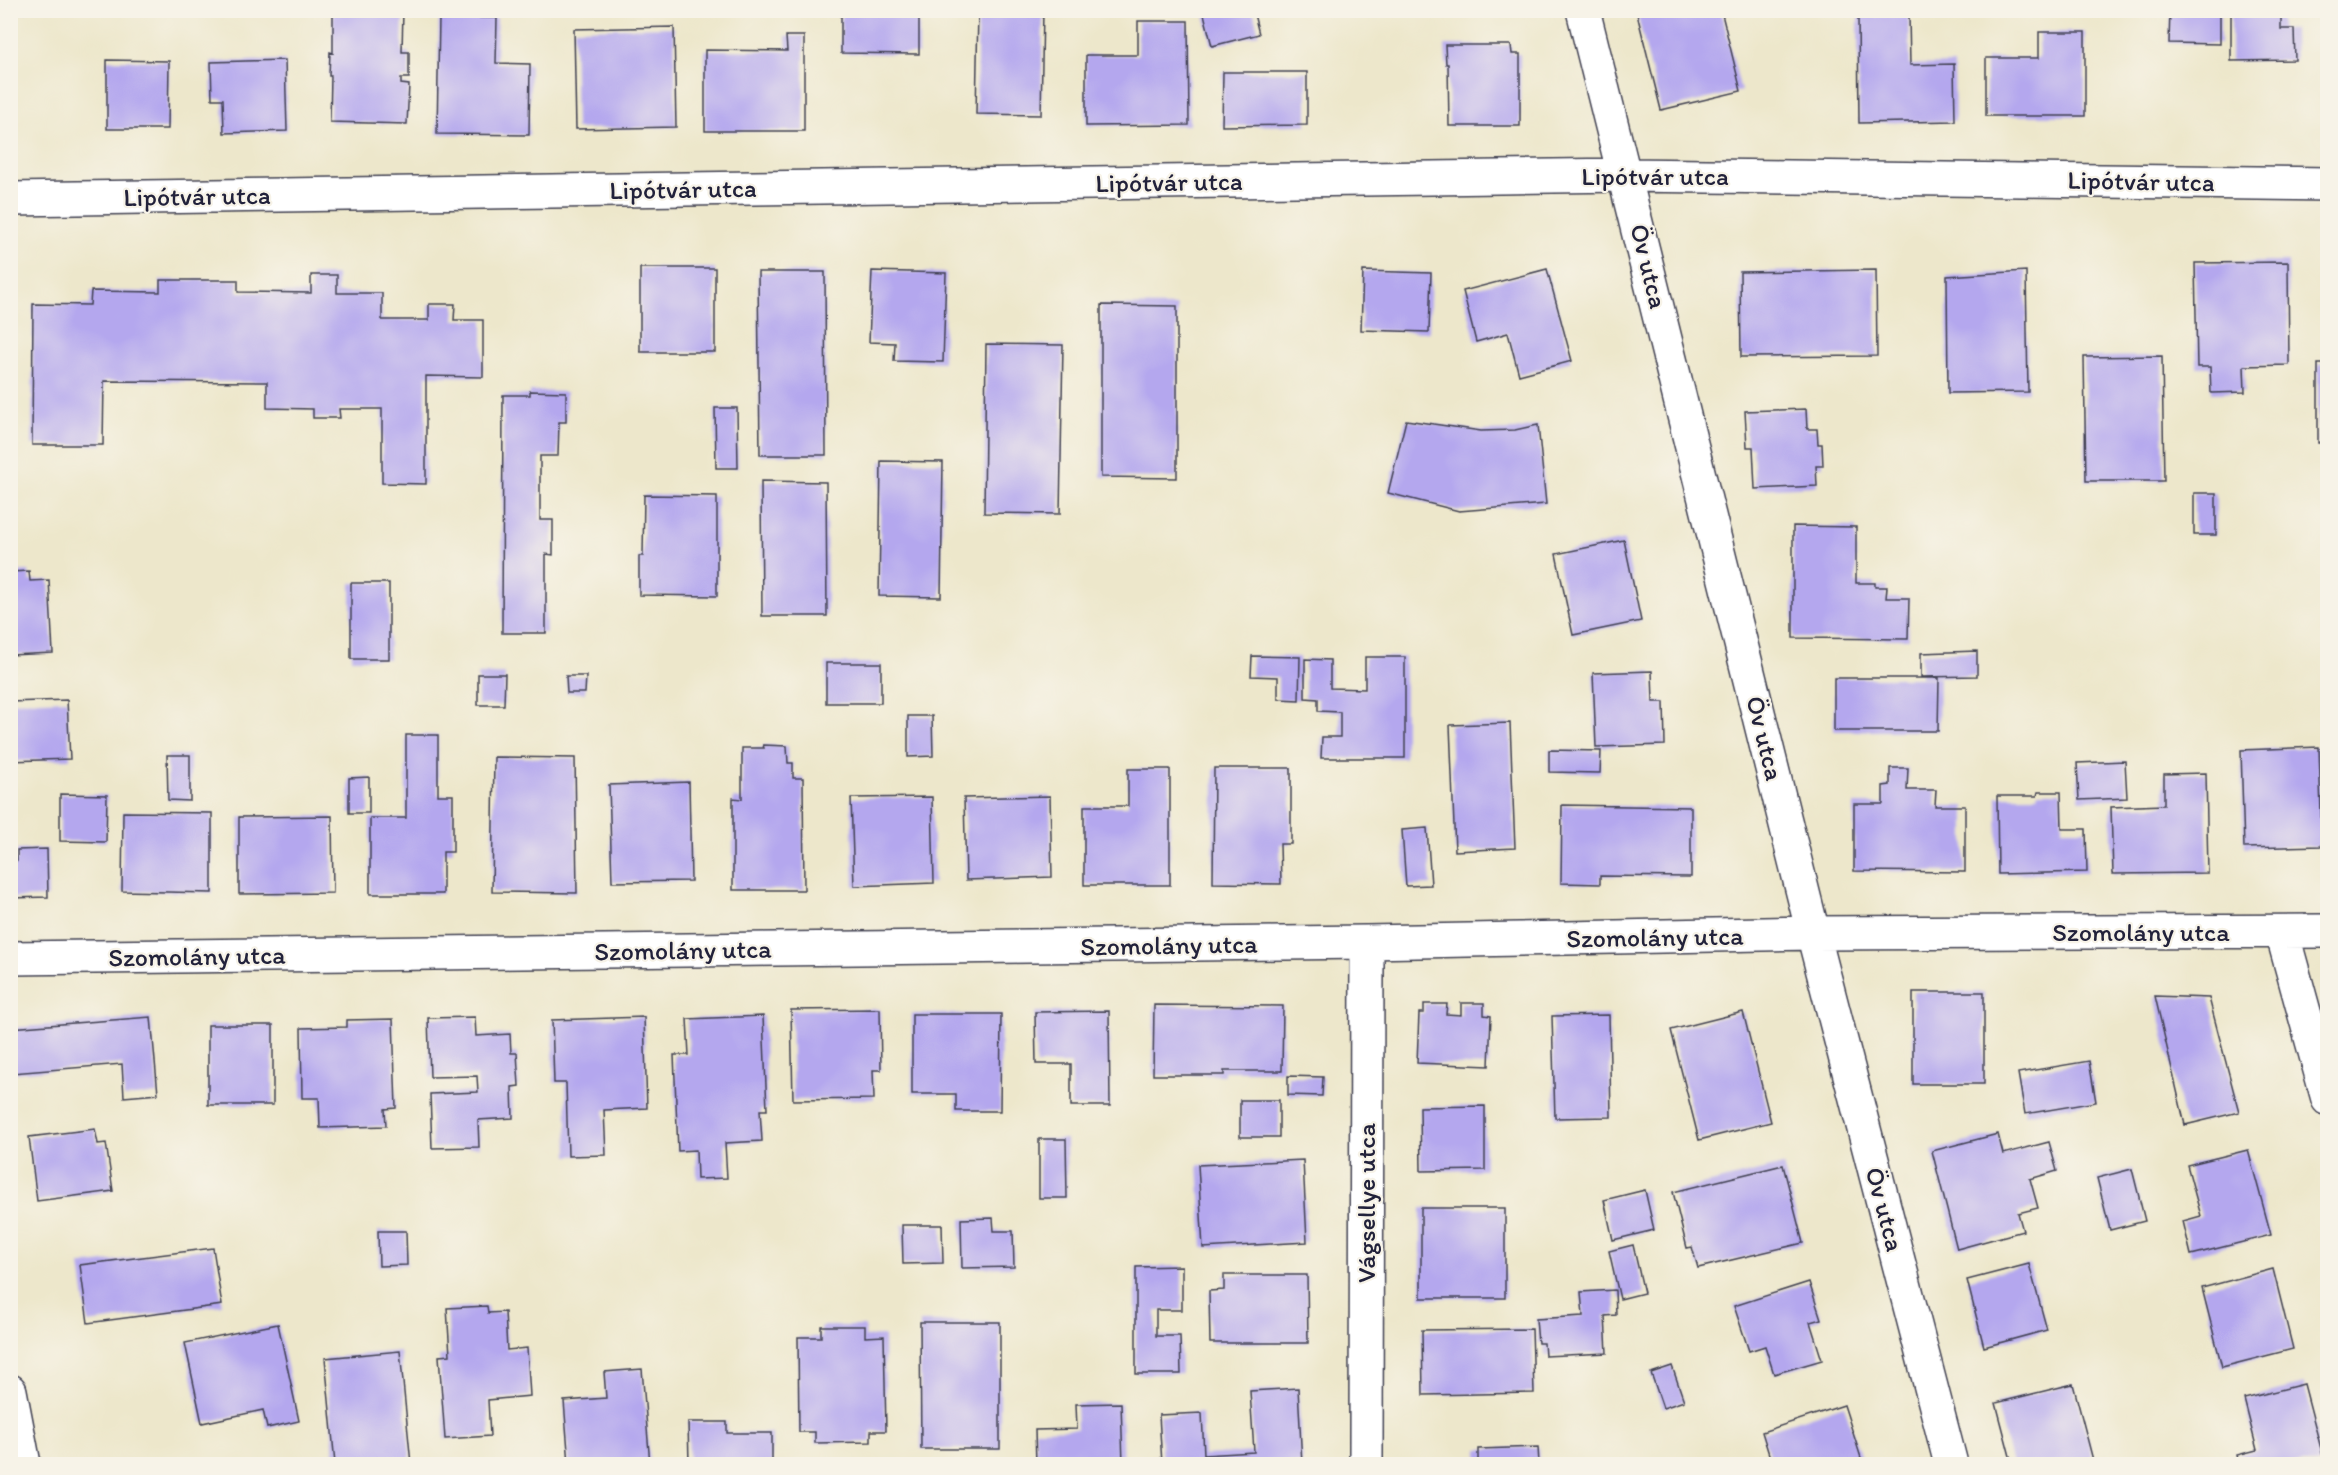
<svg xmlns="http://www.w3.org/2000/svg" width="2338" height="1475" font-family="Itim,sans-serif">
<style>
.building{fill:#b4a7ee}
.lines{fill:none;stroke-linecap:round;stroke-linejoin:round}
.minor-casing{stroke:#404051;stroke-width:36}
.minor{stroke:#fff;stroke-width:33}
.labels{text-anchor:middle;stroke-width:4.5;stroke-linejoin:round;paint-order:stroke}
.street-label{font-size:26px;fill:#22223b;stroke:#f7f3e8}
</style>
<rect width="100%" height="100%" fill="#f7f3e8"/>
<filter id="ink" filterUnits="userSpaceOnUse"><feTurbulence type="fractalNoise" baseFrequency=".0167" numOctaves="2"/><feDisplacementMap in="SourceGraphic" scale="12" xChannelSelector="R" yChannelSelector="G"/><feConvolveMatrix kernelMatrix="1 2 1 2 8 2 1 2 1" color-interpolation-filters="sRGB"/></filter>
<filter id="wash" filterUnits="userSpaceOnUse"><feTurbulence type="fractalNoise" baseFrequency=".008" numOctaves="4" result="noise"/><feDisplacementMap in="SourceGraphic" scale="24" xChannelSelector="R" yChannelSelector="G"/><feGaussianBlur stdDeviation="1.35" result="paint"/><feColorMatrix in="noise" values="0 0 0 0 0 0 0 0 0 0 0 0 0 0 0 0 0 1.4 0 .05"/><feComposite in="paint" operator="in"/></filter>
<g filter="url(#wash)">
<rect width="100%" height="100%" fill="#ede7cb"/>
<g id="blocks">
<path class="building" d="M10 10H28V12L10 13Z
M333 10H403L402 52H409V78H401V84L409 85 407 124 330 122 331 76H329L330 52 333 53Z
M841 10H919V54L841 53Z
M978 10H1043L1041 115 976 114Z
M1203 10H1253L1259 34 1212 46Z
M1636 10H1721L1741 91 1661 110Z
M2170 10H2220V44L2169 43Z
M2231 10H2281V29H2294L2295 60 2231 61Z
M1858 16H1909L1910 65 1954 64 1955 121 1859 123Z
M439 17 497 18 496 63 530 64 529 135 437 134Z
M1138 21H1188L1189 125 1086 126V55H1138Z
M674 27 676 127 576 129 574 29Z
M2039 32H2085V116H1986V58H2039Z
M786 36H804V131H705V50L787 51Z
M1445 45H1511L1512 54H1520V126H1449L1448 64H1446Z
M107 60 169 61 168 129H107Z
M285 60 287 131 224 133 223 99H212L211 62Z
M1223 72H1307V125L1222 126Z
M2288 262 2289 365 2244 366 2245 392 2211 393 2210 367H2197L2195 263Z
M640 268H715V352H640Z
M1547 269 1572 361 1519 375 1508 333 1476 342 1463 291Z
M1876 270 1877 356 1741 357 1740 272Z
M872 271 946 273 943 362 894 361 895 343 869 342Z
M1363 271 1431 273 1429 332 1361 330Z
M2026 271 2028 392 1948 393 1947 276Z
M758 272H825L826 455H760Z
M311 275H337V293H382V320H429V304H455L454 320H483V377L426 376V484L382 483V409H339L340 418H313V409L267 408V382L104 381 103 445H32L33 304 90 305 91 291 160 292V280H238V292L311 293Z
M1101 305 1177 306V478L1101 477Z
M986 344 1063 345 1060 514 984 513Z
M2162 356 2164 481H2086L2084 357Z
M2318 364H2328V443H2318Z
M530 391 566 392V422H559L558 456H540V520H553V555L546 554V633H502L503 395H530Z
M715 408H737L738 468H716Z
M1806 409 1807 429H1817L1818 444H1822L1823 466H1816L1817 486 1755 489 1753 447H1747L1745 411Z
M1406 420 1481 431 1515 430 1538 425 1546 504 1459 511 1388 493Z
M881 461 943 462 941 597 879 596Z
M761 481 826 482 827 616H762Z
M2194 493H2216V535H2194Z
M644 495 717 496V596L639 595V556H643Z
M1793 526 1856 527V583H1875V587H1887L1886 598H1909L1908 639 1793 638Z
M1624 540 1641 621 1573 635 1556 554Z
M29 571 30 581 49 580 53 653 10 655V572Z
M351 583H389V659H351Z
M1977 651V676L1921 677V653Z
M1252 656 1300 657 1299 700 1278 699V677L1251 676Z
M1365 657H1405V758H1321L1322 737H1340V712L1318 711V699L1305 698V659L1330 660V688L1365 689Z
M826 663H881V703H826Z
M1652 671 1653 702H1664L1665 745 1596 747 1593 673Z
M478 674H505L504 705H478Z
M566 676H586L585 693H567Z
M1834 678H1939L1938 731H1834Z
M67 700 70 759 10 761V702Z
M908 716H932L933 756 908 757Z
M1510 723 1515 848 1455 851 1450 725Z
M406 735H438V795H453V852H443V894H370V818H406Z
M763 745 787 746 788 763H793V778H803L804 890H733V798L742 799V748H764Z
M2319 747 2322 846 2244 848 2241 750Z
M1549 750 1601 751 1600 773 1549 772Z
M167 755H190V801L168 800Z
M494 757 575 758 577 893 492 892Z
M2125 761 2127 798 2079 800 2077 763Z
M1214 768H1291V844H1280L1281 884 1213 883Z
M1890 768H1908L1907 790H1936L1935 806H1965V872L1854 871V804H1883V786L1890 785Z
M1128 769H1170V885H1084V806H1128Z
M2206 773 2208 873 2113 874 2111 807 2164 805V774Z
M369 777V813H349V778Z
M689 782 691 881 612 882 609 785Z
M2038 792H2061L2062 829H2086L2087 872 1998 874 1997 796H2037Z
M60 794 107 795 106 842 60 841Z
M1050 796 1052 877 966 880 964 798Z
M932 797 934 883 854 886 851 798Z
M1562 805 1691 807V877L1600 876V884L1561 883Z
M123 812 212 813V893L122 891Z
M332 816 333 893 239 894V817Z
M1427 828 1431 885 1406 886 1402 830Z
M47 849 48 897 10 898V861H17V850Z
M1913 992H1984V1084H1913Z
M2155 996 2209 998 2239 1112 2185 1125Z
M1461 1003H1484V1015L1491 1016 1489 1066 1417 1063 1419 1013H1424V1004H1447L1446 1014 1461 1015Z
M1154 1005 1283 1006 1282 1071H1224V1075H1153Z
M880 1009 881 1070H873L874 1099 793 1100 791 1010Z
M1109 1011 1110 1106H1071V1064H1036L1035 1012Z
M1743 1012 1771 1122 1699 1140 1671 1030Z
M912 1014H1001L1000 1111H956V1094H912Z
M1609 1015 1611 1117 1555 1118 1552 1016Z
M763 1016 767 1110H760L762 1141 725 1143 727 1178 697 1179 696 1150 678 1151 674 1055H689L687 1019Z
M151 1017 158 1094 124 1097 122 1064 12 1073 10 1028Z
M475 1017 476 1036 510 1034 511 1053H517L519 1086 512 1087 513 1118 478 1120 479 1147 432 1148 430 1094 478 1092 477 1076 430 1077 428 1018Z
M644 1017 647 1108 604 1110 606 1155 568 1156 566 1083H554L552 1020Z
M393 1019 396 1108 385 1109 386 1126 320 1128 319 1098H302L301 1028 347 1027V1020Z
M208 1025H273V1105H208Z
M2089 1061 2096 1102 2025 1114 2018 1073Z
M1288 1076 1323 1077 1322 1096 1288 1095Z
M1240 1100H1279V1137H1240Z
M1485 1106V1170L1421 1171 1420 1107Z
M95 1129 98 1144 106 1143 113 1191 37 1201 29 1137Z
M1998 1134 2003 1154 2049 1142 2057 1171 2030 1179 2038 1208 2018 1213 2023 1231 1957 1249 1932 1151Z
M1039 1139H1066L1067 1198H1039Z
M2248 1150 2271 1235 2191 1255 2183 1221 2201 1216 2187 1165Z
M1303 1160 1307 1242 1203 1248 1198 1165Z
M1783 1165 1803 1243 1698 1268 1692 1247 1687 1248 1673 1192Z
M2132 1169 2145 1221 2110 1230 2097 1178Z
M1645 1190 1654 1230 1613 1240 1604 1200Z
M1421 1208H1505V1298H1421Z
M993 1218 994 1231H1013L1014 1267 962 1268 961 1219Z
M902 1225H942L943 1263 903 1264Z
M378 1231H406L407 1265 379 1266Z
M1633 1245 1644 1293 1620 1299 1609 1251Z
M213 1248 222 1305 88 1323 80 1265Z
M2029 1264 2047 1330 1984 1347 1967 1280Z
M1182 1266V1310H1156V1336H1180L1181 1374H1136V1267Z
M2273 1269 2293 1349 2222 1367 2202 1288Z
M1224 1275H1307L1308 1343H1210L1209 1291 1224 1290Z
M1809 1282 1821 1319 1810 1322 1822 1360 1774 1374 1765 1346 1749 1351 1734 1306Z
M1615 1290 1616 1315 1605 1316 1607 1353 1545 1356 1544 1343H1538L1536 1319 1583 1316 1581 1292Z
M487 1306 488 1313 505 1312 507 1350 527 1348 530 1396 488 1400 490 1436 445 1439 439 1356 450 1355 447 1308Z
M920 1322H1000V1449H921Z
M278 1324 299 1421 267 1428 263 1410 202 1423 185 1343Z
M821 1326H865V1337L884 1336 886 1431H871V1442L815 1443V1432H799L798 1337H821Z
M1532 1329 1534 1393 1423 1395 1422 1330Z
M400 1351 411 1464H335L325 1358Z
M1672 1366 1684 1401 1663 1408 1651 1373Z
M642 1369 650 1464H569L564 1401 606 1398 604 1372Z
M2073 1384 2094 1464H2012L1996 1403Z
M2304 1384 2325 1464H2239L2237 1455 2257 1450 2244 1399Z
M1298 1388 1302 1464H1162L1159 1415 1202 1413 1204 1455 1254 1452 1250 1391Z
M1121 1403 1123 1464H1036L1035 1430 1077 1429 1076 1404Z
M1844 1405 1863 1464H1772L1762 1432Z
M688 1422H727V1433H772V1464H689Z
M1538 1447 1539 1464H1478V1449Z"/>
</g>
</g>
<g filter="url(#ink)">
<use href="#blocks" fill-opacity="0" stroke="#404051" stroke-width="1.5"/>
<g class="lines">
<defs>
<path id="minor" d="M1583 10 1813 933 1951 1464
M10 199 1626 175 2328 184
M2282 932 2328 1099
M10 958 1367 942 1813 933 2328 931
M10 1391 24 1464
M1366 1464 1367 942"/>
</defs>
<use href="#minor" class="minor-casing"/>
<use href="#minor" class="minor"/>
</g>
</g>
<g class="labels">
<g class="street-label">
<text x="1655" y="185">Lipótvár utca</text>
<text transform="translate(2141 181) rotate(1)" y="9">Lipótvár utca</text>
<text transform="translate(1169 182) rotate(-1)" y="9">Lipótvár utca</text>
<text transform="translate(683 189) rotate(-1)" y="9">Lipótvár utca</text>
<text transform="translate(197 196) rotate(-1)" y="9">Lipótvár utca</text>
<text transform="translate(1649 266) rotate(76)" y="9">Öv utca</text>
<text transform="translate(1765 738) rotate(76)" y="9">Öv utca</text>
<text x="2141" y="941">Szomolány utca</text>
<text transform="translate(1655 937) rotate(-1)" y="9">Szomolány utca</text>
<text transform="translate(1169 945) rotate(-1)" y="9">Szomolány utca</text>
<text transform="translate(683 950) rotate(-1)" y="9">Szomolány utca</text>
<text transform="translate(197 956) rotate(-1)" y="9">Szomolány utca</text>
<text transform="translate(1366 1203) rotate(-90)" y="9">Vágsellye utca</text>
<text transform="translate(1885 1209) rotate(75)" y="9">Öv utca</text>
</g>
</g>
<rect width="2338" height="1475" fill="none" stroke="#f7f3e8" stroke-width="36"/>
</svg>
